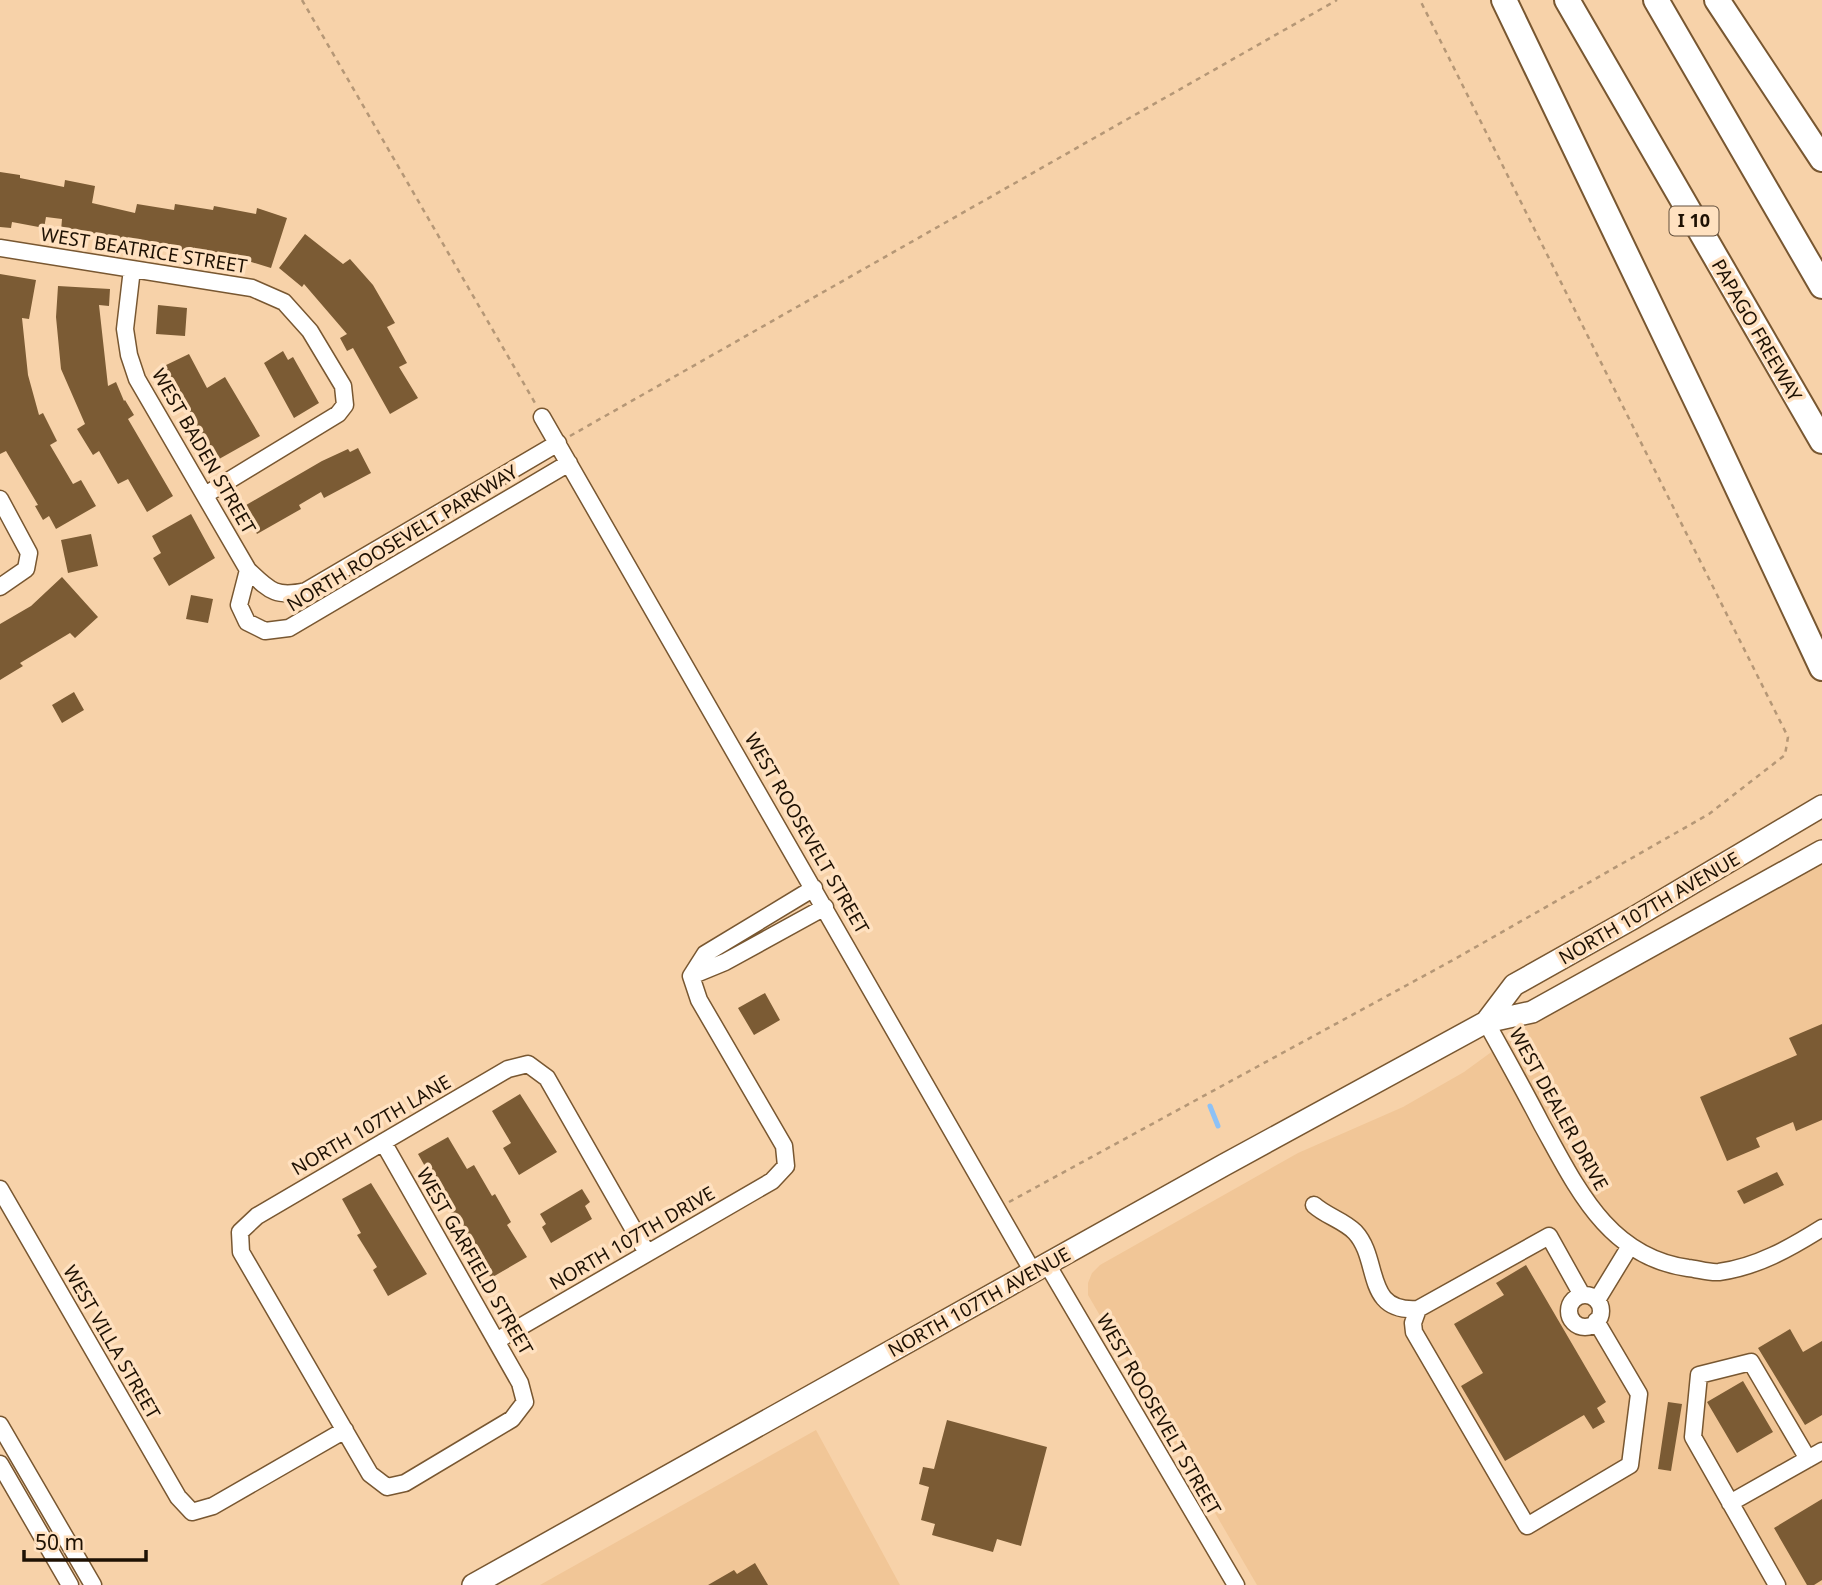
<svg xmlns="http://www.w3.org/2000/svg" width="1822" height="1585" font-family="'Noto Sans',sans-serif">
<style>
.built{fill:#f1c697}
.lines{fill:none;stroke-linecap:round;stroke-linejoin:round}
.stream{stroke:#8dc1f6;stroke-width:5}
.building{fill:#7b5b34}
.minor-casing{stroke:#785731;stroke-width:19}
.major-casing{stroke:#785731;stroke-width:24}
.highway-casing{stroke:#785731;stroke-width:28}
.path{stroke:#b59776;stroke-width:2.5;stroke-dasharray:5 5;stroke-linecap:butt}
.minor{stroke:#fff;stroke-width:16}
.major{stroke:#fff;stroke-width:21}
.highway{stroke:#fff;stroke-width:24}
.labels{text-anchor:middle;stroke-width:7;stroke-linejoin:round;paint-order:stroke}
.shield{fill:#ffe1c0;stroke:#624f3c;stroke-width:2}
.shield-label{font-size:18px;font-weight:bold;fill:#1e1103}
.street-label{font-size:19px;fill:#1e1103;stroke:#ffe1c0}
</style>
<rect width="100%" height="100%" fill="#f7d2a9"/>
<path class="built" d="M1822 863V1585H1257L1088 1295V1283L1092 1273 1100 1265 1298 1153 1403 1107 1464 1072 1534 1021Z
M816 1430 900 1585H540Z"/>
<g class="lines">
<path class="stream" d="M1210 1106 1218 1126"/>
</g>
<path class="building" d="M0 172 20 175V178L64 187 65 180 95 186 92 203 135 213 137 204 174 210 175 204 213 210 214 206 256 214 257 208 287 218 271 268 245 260 199 250 198 252 161 247 86 232 85 236 61 231 62 219 46 217 44 228 12 222 11 228 0 227Z
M305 234 343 264 350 259 373 285 395 323 387 327 407 363 399 367 418 398 390 414 353 348 347 351 340 338 347 334 304 284 302 287 279 268Z
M0 274 36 280 29 319 22 318 28 375 39 415 43 413 57 441 50 445 73 484 81 480 96 506 56 529 49 516 43 520 35 506 38 505 6 451 0 454Z
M58 286 110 289 109 306 99 305 108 386 116 382 124 401 125 400 134 415 128 419 173 496 147 512 128 479 118 484 99 451 93 455 77 429 85 424 61 369 56 317Z
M158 305 187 308 185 336 156 334Z
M283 351 288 360 293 357 319 403 294 418 264 363Z
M189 354 207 388 225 377 260 436 212 463 187 417 191 414 164 366Z
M358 448 371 473 324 498 321 492 299 505 301 509 257 534 241 508 322 461 348 449 350 452Z
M191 514 215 558 169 586 153 558 161 553 152 536Z
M91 534 98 566 68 573 61 540Z
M62 577 98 617 75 638 70 633 20 663 23 666 0 680V624L31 606Z
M191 595 213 599 208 623 186 619Z
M74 692 84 710 62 723 52 705Z
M765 993 780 1020 754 1035 738 1008Z
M1822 1024V1120L1796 1131 1793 1122 1756 1138 1760 1147 1727 1161 1700 1097 1797 1055 1789 1038Z
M520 1094 557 1152 519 1175 503 1148 511 1143 492 1111Z
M448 1137 467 1169 474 1165 492 1196 495 1194 511 1222 507 1225 527 1257 491 1278 470 1246 418 1154Z
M1777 1172 1784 1185 1744 1204 1737 1191Z
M371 1183 427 1274 388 1296 373 1270 377 1267 357 1235 361 1233 342 1199Z
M582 1189 590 1202 585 1206 592 1219 551 1243 542 1227 546 1224 540 1214Z
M1526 1265 1606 1402 1597 1408 1605 1422 1593 1429 1584 1415 1505 1461 1461 1386 1483 1373 1454 1324 1504 1295 1496 1283Z
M1790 1329 1803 1352 1822 1341V1415L1805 1425 1758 1348Z
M1743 1381 1773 1432 1737 1453 1707 1402Z
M1668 1402 1682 1404 1671 1471 1658 1469Z
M947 1420 1047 1447 1021 1546 997 1539 993 1552 932 1535 935 1524 921 1520 929 1487 919 1484 923 1467 934 1469Z
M1822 1499V1580L1814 1585H1807L1774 1528Z
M755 1563 768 1585H708L734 1570 737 1574Z"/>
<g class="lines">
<defs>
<path id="minor" d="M0 248 252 288 284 302 310 331 343 386 345 405 338 414 205 495
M132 269 125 329 129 355 137 379 248 570
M542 417 1033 1272
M558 443 306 591C275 598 269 590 248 570L239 605 247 622 265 631 289 628 569 463
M0 499 29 553 26 569 0 587
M814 888 705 954 691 976 725 962 825 907
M1486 1022C1505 1056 1524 1090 1542 1125 1577 1188 1608 1257 1688 1268 1698 1269 1709 1273 1719 1272 1757 1267 1790 1248 1822 1228
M383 1142 520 1383 525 1402 512 1419 405 1483 387 1487 370 1474 241 1252 240 1232 257 1216 508 1069 528 1064 547 1078 647 1253
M0 1189 178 1497 192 1512 213 1506 345 1430
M1314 1205C1326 1216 1343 1220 1355 1232 1381 1260 1363 1313 1418 1309L1549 1236 1582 1295
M1047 1264 1236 1585
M1569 1311a16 16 0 1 1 32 0a16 16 0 1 1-32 0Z
M1597 1300 1630 1246
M1418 1309 1413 1323 1414 1332 1527 1526 1630 1465 1639 1394 1596 1321
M496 1341 772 1181 786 1166 784 1146 699 1000 691 976
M0 1425 93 1585
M0 1464 70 1585
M1730 1503 1822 1451
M1777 1585 1693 1437 1699 1375 1751 1362 1808 1459"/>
<path id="major" d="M1486 1022 1514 985 1635 917 1822 806
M473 1585 1224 1165 1486 1022 1532 1012 1822 851"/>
<path id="highway" d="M1504 0 1710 429 1822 668
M1567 0 1822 441
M1656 0 1822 286
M1717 0 1822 159"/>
</defs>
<use href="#minor" class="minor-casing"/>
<use href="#major" class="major-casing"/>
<use href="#highway" class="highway-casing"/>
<path class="path" d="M302 0 535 403
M570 436 1337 0
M1009 1202 1453 960 1709 814 1785 755 1788 737 1420 0"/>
<use href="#minor" class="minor"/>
<use href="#major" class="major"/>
<use href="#highway" class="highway"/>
</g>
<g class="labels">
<rect class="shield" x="1669.5" y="206.5" width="49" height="29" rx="5"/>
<g class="shield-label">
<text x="1694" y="227">I 10</text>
</g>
<g class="street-label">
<text transform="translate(144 250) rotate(9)" y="7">WEST BEATRICE STREET</text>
<text transform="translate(1757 330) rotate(60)" y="7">PAPAGO FREEWAY</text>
<text transform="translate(204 451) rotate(60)" y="7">WEST BADEN STREET</text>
<text transform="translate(402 538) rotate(-31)" y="7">NORTH ROOSEVELT PARKWAY</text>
<text transform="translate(807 833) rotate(60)" y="7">WEST ROOSEVELT STREET</text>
<text transform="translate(1649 908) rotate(-30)" y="7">NORTH 107TH AVENUE</text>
<text transform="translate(1559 1109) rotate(61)" y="7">WEST DEALER DRIVE</text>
<text transform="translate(371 1125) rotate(-30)" y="7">NORTH 107TH LANE</text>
<text transform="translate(632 1238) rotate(-30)" y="7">NORTH 107TH DRIVE</text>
<text transform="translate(475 1261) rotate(60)" y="7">WEST GARFIELD STREET</text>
<text transform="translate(979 1302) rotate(-29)" y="7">NORTH 107TH AVENUE</text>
<text transform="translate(112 1342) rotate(60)" y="7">WEST VILLA STREET</text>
<text transform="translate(1159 1414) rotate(60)" y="7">WEST ROOSEVELT STREET</text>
</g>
</g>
<path d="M24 1550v10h122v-10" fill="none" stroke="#1e1103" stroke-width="3.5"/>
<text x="35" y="1550" font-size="21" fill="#1e1103" stroke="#ffe1c0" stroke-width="5" paint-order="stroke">50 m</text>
</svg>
